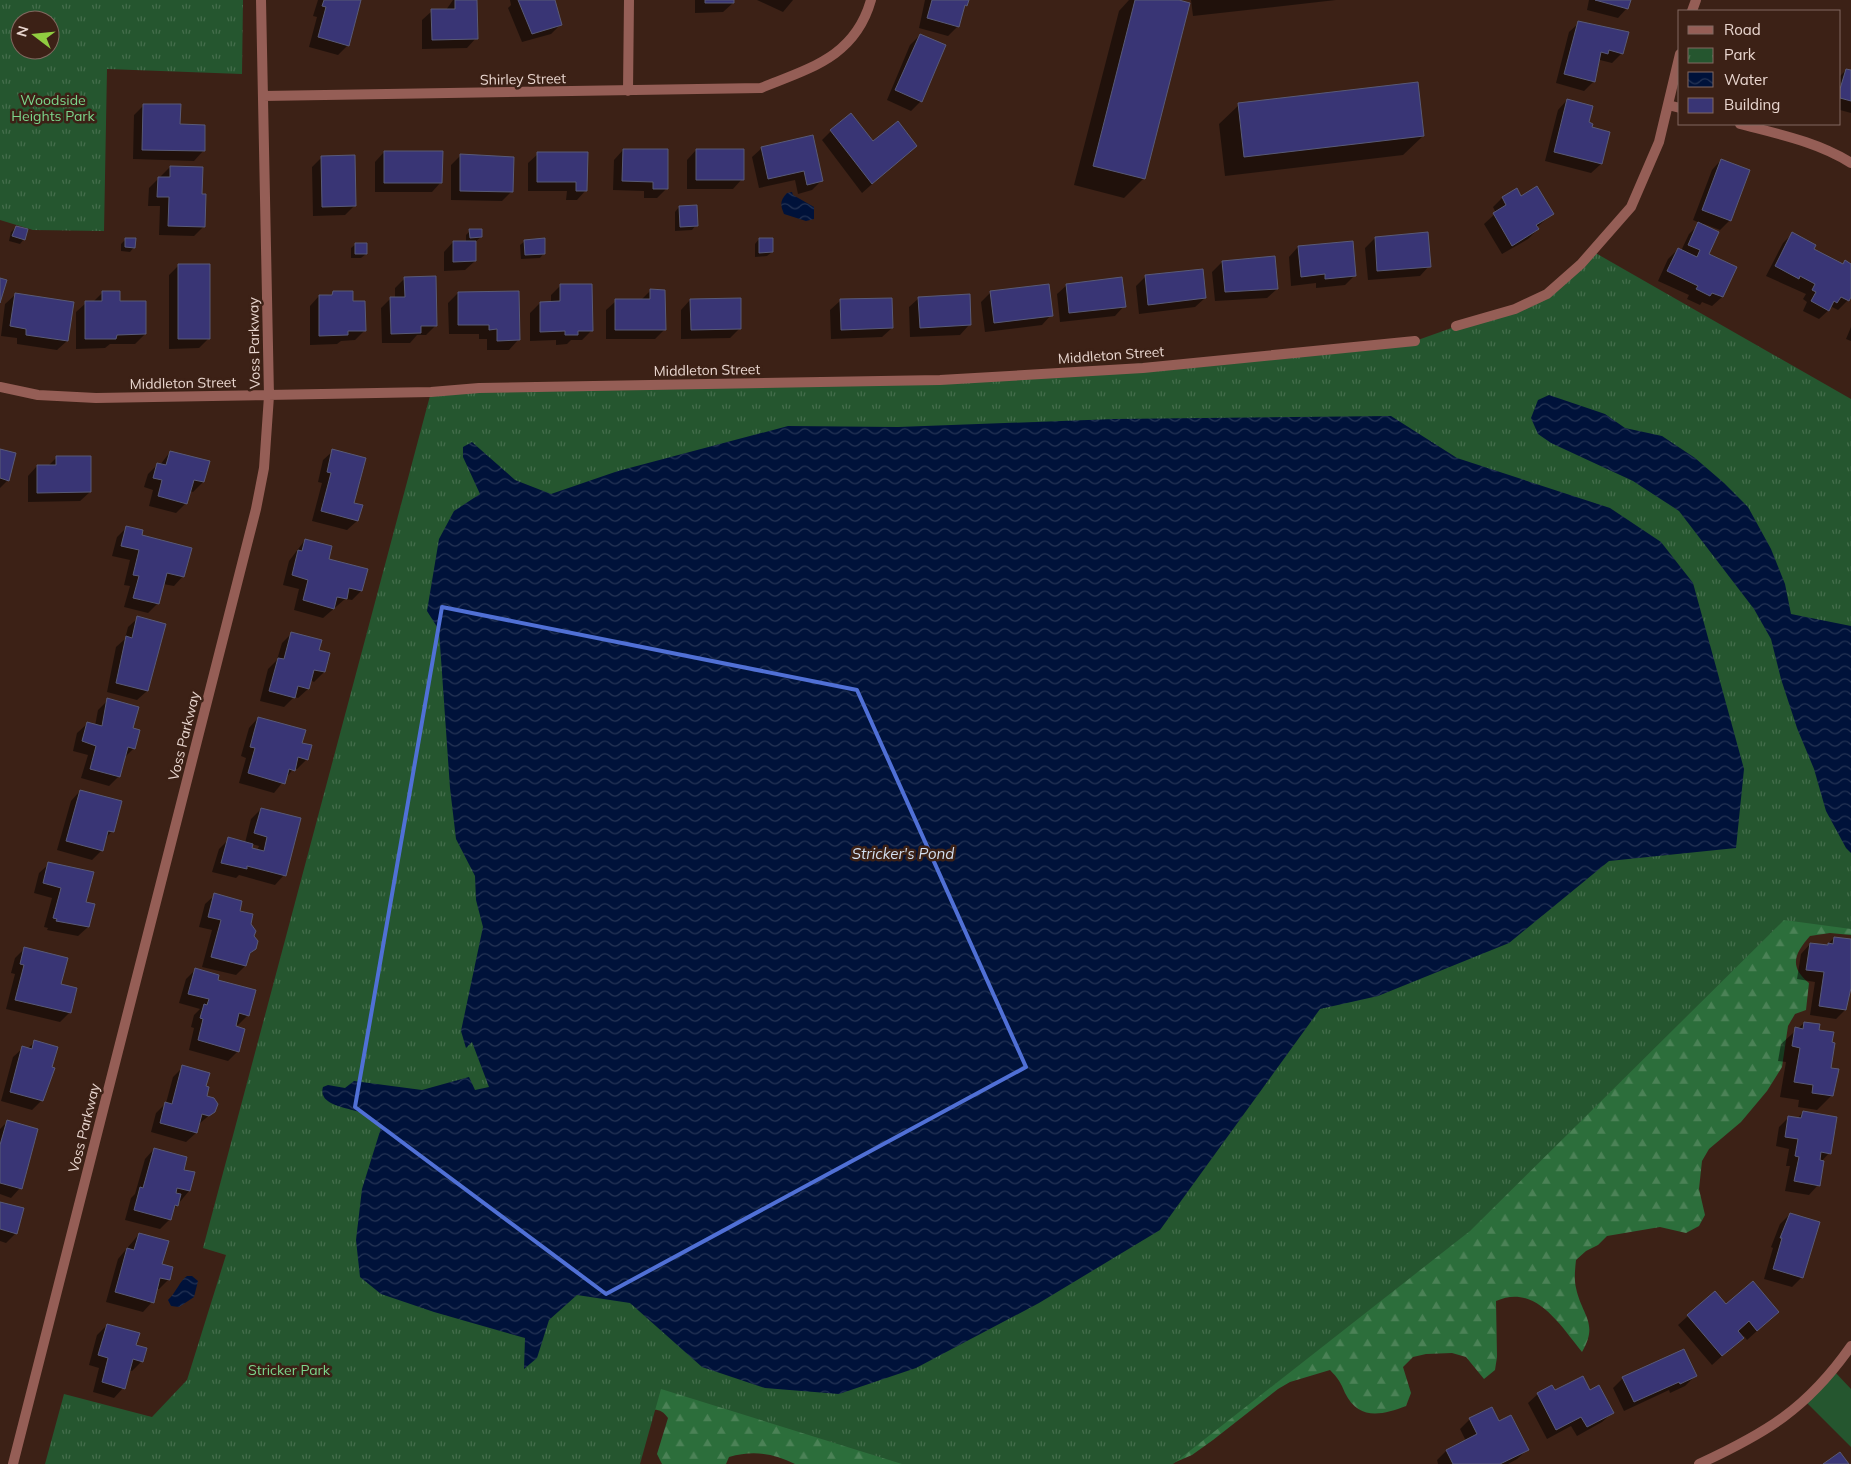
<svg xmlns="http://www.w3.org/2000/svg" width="1851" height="1464" font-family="Mulish,sans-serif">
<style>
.grass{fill:#25562f}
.forest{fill:url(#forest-firs)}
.park{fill:url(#park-tufts);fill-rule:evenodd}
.water{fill:url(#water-waves)}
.shadow{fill:#0007;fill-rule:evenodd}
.building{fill:#393575;stroke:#595a77}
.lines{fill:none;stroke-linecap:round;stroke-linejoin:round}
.minor{stroke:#955e56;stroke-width:10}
.marked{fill:none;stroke:#5070d6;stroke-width:4;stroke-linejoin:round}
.labels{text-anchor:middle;stroke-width:5;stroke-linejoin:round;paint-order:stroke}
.street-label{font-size:14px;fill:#e9d6cf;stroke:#3c2116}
.park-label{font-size:14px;fill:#7cd68c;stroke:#3c2116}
.water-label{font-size:15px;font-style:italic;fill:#d3dff1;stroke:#3c2116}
</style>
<defs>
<pattern id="forest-firs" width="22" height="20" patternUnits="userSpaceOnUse" patternTransform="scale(1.25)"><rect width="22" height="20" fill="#2c6e3b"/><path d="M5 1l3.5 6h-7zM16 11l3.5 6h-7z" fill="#4b8256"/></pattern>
<pattern id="park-tufts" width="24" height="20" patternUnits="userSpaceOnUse" patternTransform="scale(1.25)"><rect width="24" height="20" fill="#25562f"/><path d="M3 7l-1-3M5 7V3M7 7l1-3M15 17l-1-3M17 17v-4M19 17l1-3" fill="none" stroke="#456e4c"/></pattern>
<pattern id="water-waves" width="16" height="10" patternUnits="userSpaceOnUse" patternTransform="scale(1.25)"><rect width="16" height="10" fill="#00123a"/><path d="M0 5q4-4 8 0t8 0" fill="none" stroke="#253455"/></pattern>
</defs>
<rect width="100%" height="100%" fill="#3c2116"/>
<path class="grass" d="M1834 1371 1851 1389V1447L1805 1401Z"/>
<path class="forest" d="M1851 887V935L1830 933 1810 936C1794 954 1789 967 1809 983L1806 1010 1795 1014 1788 1026 1782 1067 1767 1091 1741 1122 1709 1149 1702 1161 1699 1189 1705 1215 1699 1226 1686 1233 1660 1227 1607 1236 1598 1245 1586 1251 1576 1260C1575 1269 1574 1279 1576 1288 1582 1316 1599 1323 1582 1352 1560 1325 1535 1283 1496 1301L1497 1357 1495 1370 1484 1379 1466 1357 1452 1353 1426 1354 1413 1357 1403 1367 1411 1393 1406 1406C1382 1415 1359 1421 1345 1393 1341 1383 1338 1378 1330 1370L1290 1382 1278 1389 1213 1440 1192 1455 1171 1464H795C773 1453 753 1450 729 1457L726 1464H662L657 1454 668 1418C663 1411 659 1409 650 1410L537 1358 1218 1149Z"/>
<path class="park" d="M0 0H243L242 74 107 69 104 231 33 230 0 220ZM20 20H50V50H20Z
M1592 251 1851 399V929L1784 920 1470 1231 1173 1464H902L661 1389 640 1464H45L64 1394 152 1417 187 1380 226 1255 203 1248 431 392 940 380 1415 341 1547 294Z"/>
<path class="water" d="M792 192 793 195 814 207V219L806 221 784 214C780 205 780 200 787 193Z
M1549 395 1605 414 1625 428 1662 436 1695 458 1724 483 1748 507 1771 549 1785 584 1791 614 1851 626V853L1846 848 1826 811 1814 769 1797 728 1781 679 1771 639 1754 609 1679 511 1633 481 1551 443 1538 434 1531 418 1538 400Z
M1391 416 1457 458 1610 508 1661 542 1693 583 1744 769 1736 848 1609 861 1509 943 1378 996 1320 1009 1160 1230 1039 1303 916 1368 839 1394 765 1388 702 1367 630 1303 577 1295 549 1320 537 1358 524 1369 525 1338 434 1312 381 1294 360 1277 356 1240 362 1189 381 1128C376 1123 369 1115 362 1113 350 1108 317 1106 323 1087L328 1085 345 1088 354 1081 422 1090 469 1077 475 1090 489 1087 472 1042 466 1048 461 1031 483 927 476 900 475 876 456 839 450 788 439 630 427 611 439 539 454 511 480 494 463 457V447L472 442 515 480 551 494 618 471 788 426 898 427 1114 419Z
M187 1276H192L198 1281 194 1297 179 1307 171 1306 168 1300C175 1294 181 1279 187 1276Z"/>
<path class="shadow" d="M318 0H360L348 45 338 55 309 47 317 17 313 16Z
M453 0H476V38L467 48 422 49V20L432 11 446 10Z
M510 0H554L561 24 551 34 522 42 508 8 511 5Z
M695 0H733V3L723 12 695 13Z
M757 0H793L783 12Z
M925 0H967L958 26 948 36 919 28Z
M1129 0H1174L1144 178 1124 198 1074 185 1119 11Z
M1191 0H1336L1193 16Z
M1589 0H1630L1627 8 1618 18 1587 10Z
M1579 23 1622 53 1612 63 1600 60 1596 65 1594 81 1584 91 1556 83 1569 32Z
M920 35 921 101 911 111 887 100 910 45Z
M1846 70 1851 71V113L1840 110V76Z
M1567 100 1591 128 1609 133 1601 164 1591 173 1545 161 1558 110Z
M144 105 179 126 203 151 194 161 133 159 134 115Z
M1239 105 1423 136 1403 155 1225 176 1219 124Z
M831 131 873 143 905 155 862 193 822 140Z
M762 148 821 181 812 190 798 194 795 180 759 188 752 157Z
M623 150 666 189 657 198H644V191L613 190 614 160Z
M696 150 742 179 733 189H687V160Z
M384 152 441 182 432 192H375V162Z
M586 153V190L577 200H566L567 191H528V163L538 154Z
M461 155H488L512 191 502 201 451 200V165Z
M321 158 355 205 345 215 313 216 312 167Z
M1721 160 1730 220 1720 230 1704 224 1703 226 1707 254 1735 268 1722 297 1712 306 1702 302 1700 305 1687 299 1689 295 1658 281 1668 259 1678 249 1681 251 1689 234 1700 223 1693 220 1712 170Z
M170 167 200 195 204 226 194 236 159 235 160 206H148L149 188Z
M1516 190 1521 197 1552 214 1537 227 1538 229 1528 239 1502 254 1484 224 1496 213 1493 207 1502 198Z
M679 207 696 225 692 230 675 231V212Z
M16 227 24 239 20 244 9 241 11 232Z
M470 231 481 237 475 242V261L465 270 444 271V252L453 242H466V235Z
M1792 234 1812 250 1841 265 1845 262 1851 265V297L1838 310 1832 307 1819 319 1803 311 1807 302 1803 299 1806 294 1766 276 1783 243Z
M1375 238 1429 266 1420 276 1368 280 1365 248Z
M126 239 134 247 130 252 121 251V244Z
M759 239 772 252 767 256 755 257V244Z
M525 241 544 253 540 258 521 259 520 245Z
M356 244 366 254 361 258H351V248Z
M1298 247 1355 275 1345 285 1316 288V283L1291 286 1289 257Z
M1222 262 1277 289 1267 298 1215 301 1212 272Z
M179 265 209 338 199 348 169 349V275Z
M1145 277 1205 298 1195 307 1139 314 1136 286Z
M405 278 436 325 426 335H417L410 343H382L381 308 391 298H395V288Z
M561 285 591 331 582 340H571L567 344 556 345V340L530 341V313L540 303H551V295Z
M1067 285 1124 306 1115 316 1060 322 1057 294Z
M650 291 665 329 655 339H606V310L616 301 641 300Z
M103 292 118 303 145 334 135 344H110L105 348 76 349V312L86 303 93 302Z
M352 292V303L364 331 355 340 341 341 337 344 310 345V306L319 296Z
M991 292 1051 315 1042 325 985 332 981 302Z
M458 293 518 340 509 350H487V339H479V334H449L448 303Z
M15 295 67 341 57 350 17 344V338L1 336 5 304Z
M919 298 969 325 960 335 910 337 909 307Z
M690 300 740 328 730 338 681 339V310Z
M840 301 892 328 882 337 831 339 830 310Z
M1851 327V341L1846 339Z
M0 450 8 480 0 488Z
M333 451 357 521 347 530 312 521 322 483 318 482 323 460Z
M170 452 208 462 203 482 193 492 190 491 186 503 176 513 149 506 153 490 144 487 148 474 158 464 160 465Z
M57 457 90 492 80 501 28 502V476L37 466H48Z
M127 527 140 536 183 576 174 586 163 584 158 603 148 613 124 607 130 586 124 585 130 560 112 556 117 537Z
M305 540 361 591 352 600 345 599 323 618 294 610 299 589 283 585 289 561Z
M138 618 147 691 137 700 107 692 116 647 125 639 128 627Z
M292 633 318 651 329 654 324 672 314 682 310 680 308 689 298 698 294 697 284 707 260 701 268 669 277 660 282 643Z
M108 700 131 729 134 748 123 759 119 776 109 786 81 778 88 755 73 751 77 733 87 724 95 726 98 710Z
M258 718 301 743 307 759 297 769 294 768 274 793 239 783 246 758 241 756 249 728Z
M80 791 112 831 105 839 102 850 92 860 57 850 71 801Z
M261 809 284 875 275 885 239 875 236 878 212 872 219 849 229 839 245 843 251 819ZM252 844 259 846 257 851 250 849Z
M49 864 85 902 88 927 78 936 47 930 48 928 44 927 52 898 34 893 39 873Z
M215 895 238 911 249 924 253 937 255 949 248 956 245 966 236 975 202 967 212 930 199 927 205 904Z
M1834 938 1851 940V980L1845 1010 1836 1019 1810 1015 1815 982 1797 979 1801 954 1810 944 1826 946Z
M25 948 59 985 69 1013 60 1022 6 1009 15 974 11 973 15 958Z
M195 970 216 980 248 1015 238 1025 235 1024 238 1051 228 1061 189 1050 194 1028 191 1027 194 1015 200 1009 179 1003 186 979Z
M1804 1023 1818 1031 1830 1069 1832 1095 1817 1110 1798 1107 1799 1100 1780 1097 1786 1062 1778 1061 1781 1044Z
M35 1042 56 1048 47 1090 42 1100 32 1110 1 1101 13 1057 23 1048 27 1049Z
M183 1067 214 1111 198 1125 196 1133 186 1142 151 1132 156 1113 166 1103 173 1077Z
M1803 1112 1829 1153 1821 1162 1818 1185 1809 1195 1785 1191 1790 1166H1786L1789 1149 1776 1146 1779 1127 1789 1117 1797 1119Z
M7 1122 20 1188 11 1198 0 1194V1129Z
M154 1149 183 1170 194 1173 189 1191 173 1210 170 1219 160 1229 125 1220 131 1198 135 1194 145 1159Z
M0 1203 16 1233 6 1243 0 1241Z
M1790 1214 1802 1277 1792 1287 1764 1279 1773 1248 1771 1247 1780 1224Z
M139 1234 168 1280 159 1289H156L152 1302 143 1312 106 1302 118 1259Z
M1726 1306 1778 1312 1747 1340 1744 1336 1712 1365 1678 1325 1688 1316Z
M107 1325 135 1346 142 1361 132 1371 128 1370 123 1388 114 1398 93 1392 99 1368 89 1365 97 1335Z
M1695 1376 1685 1386 1670 1393 1669 1390 1624 1411 1613 1388 1623 1378Z
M1555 1392H1590L1612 1413 1602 1422 1577 1436 1571 1426 1547 1439 1528 1403 1538 1394Z
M1470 1419 1498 1423 1527 1450 1517 1459 1508 1464H1438L1437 1460 1446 1451 1466 1441 1460 1429Z"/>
<path class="building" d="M324 0H361L349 46 318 37 326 7 322 6Z
M455 0H477L478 39 432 40 431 9H455Z
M518 0H555L562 25 532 34Z
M705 0H734V3H705Z
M932 0H969L967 6 965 5 959 27 927 18Z
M1135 0H1179L1190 3 1145 179 1093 166Z
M1595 0H1631L1628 9Z
M1578 21 1629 32 1623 54 1609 50 1608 54 1601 52 1595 82 1564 74Z
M920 34 946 45 922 102 895 90Z
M1846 69 1851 70V101L1840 98V89Z
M1418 82 1424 136 1244 157 1238 103Z
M1567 99 1593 106 1589 122 1593 124 1592 127 1610 132 1602 164 1554 152Z
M143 104H181L180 124 205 125V151L142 150Z
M851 113 873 141 898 121 917 146 872 184 830 130Z
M813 135 823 181 807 185 804 171 768 179 761 147Z
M623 149H668V189H653V182L622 181Z
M696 149H744V180H696Z
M384 151H443L442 183H384Z
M537 152H588L587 191H576V182H537Z
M460 154 514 157 513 192 460 191Z
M355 155 356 206 322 207 321 156Z
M1721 159 1750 170 1731 221 1702 210Z
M170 166 203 167 202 194H206L205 227 168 226 169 197H157L158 177H170Z
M1537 186 1554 214 1536 225 1539 229 1512 246 1493 213 1506 205 1502 197 1517 188 1521 196Z
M697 205 698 226 680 227 679 206Z
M1698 222 1719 232 1709 254 1737 267 1723 297 1712 293 1710 296 1696 289 1698 286 1667 271 1678 248 1697 257 1700 250 1688 245Z
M16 226 28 229 25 240 12 236Z
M469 229H482V237L470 238Z
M1428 232 1431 267 1377 271 1375 237Z
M1792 232 1816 245 1814 249 1843 264 1845 260 1851 264V297L1849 301 1841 297 1837 303 1834 301 1829 311 1811 301 1816 292 1812 290 1815 284 1800 276 1799 279 1775 266Z
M125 238H136L135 248 125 247Z
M545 238V254L525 255 524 240Z
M759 238H773V252L759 253Z
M453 241H476V261L453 262Z
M1353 241 1356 276 1325 279V274L1301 277 1298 246Z
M355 243H367V254H355Z
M1275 256 1278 289 1225 292 1222 261Z
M178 264H210V339H178Z
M1203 269 1206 298 1148 305 1145 275Z
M436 276 437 326H421V333L391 334 390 297H405L404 277Z
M1122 277 1126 307 1069 313 1066 284Z
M0 278 7 280 0 303Z
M560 284H592L593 331H578V335H565V331L540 332V302L560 301Z
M1049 284 1053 316 994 323 990 291Z
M650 289 665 290 666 330H615V299H650Z
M102 291H120V301H146V334L117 335 116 339H85V301H102Z
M333 291H353V301H365L366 331H348V335L319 336V295H332Z
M519 291 520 340 497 341V329L489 330V325H458V292Z
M15 293 74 302 68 341 26 335V329L10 326Z
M970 294 971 325 920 328 918 297Z
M741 298V329L691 330 690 299Z
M892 298 893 328 841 330 840 299Z
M0 449 16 453 9 481 0 478Z
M332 449 366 458 354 503 363 505 358 521 321 511 331 473 327 472Z
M170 451 210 461 204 482 194 480 187 504 158 496 162 480 153 478 157 463 166 465Z
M56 456H91V492L37 493V465H56Z
M126 526 143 530 142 535 192 548 184 577 167 573 159 604 133 598 139 576 133 575 139 550 121 546Z
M305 539 332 546 329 559 368 569 362 591 349 588 347 599 337 597 334 609 303 600 308 580 292 575 298 550 302 551Z
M137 616 166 624 148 691 116 683 126 636 132 638Z
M291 632 322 640 319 650 330 653 325 672 314 670 309 689 298 686 295 698 269 691 278 658 284 659Z
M107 698 139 707 133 728 140 730 135 749 128 747 120 777 90 769 96 746 82 741 87 722 102 726Z
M258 717 306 730 302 743 312 745 308 760 298 757 295 771 289 769 285 784 248 773 255 748 250 747Z
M80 790 122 801 114 832 108 831 103 851 66 841Z
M261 808 301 818 286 876 247 866V869L221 863 228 837 253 844 252 848 264 851 267 837 254 833Z
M48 862 94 872 86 902 95 904 89 927 56 921 57 919 53 918 61 888 43 883Z
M214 893 242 901 240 911 253 914 251 924 256 931 254 936 258 941 256 949 250 953 246 966 211 957 221 920 208 917Z
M1834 937 1851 939V988L1846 1010 1819 1006 1824 972 1806 970 1810 943 1828 945V943L1833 944Z
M24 947 68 958 61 984 77 988 71 1013 15 1000 24 965 20 964Z
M195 968 219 975 218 980 256 990 249 1016 239 1013 236 1026 245 1029 239 1052 198 1040 203 1019 200 1018 204 1004 207 1005 209 999 188 994Z
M1804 1022 1820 1024 1819 1030 1834 1032 1832 1042 1835 1043 1831 1068 1839 1069 1833 1096 1812 1093 1813 1085 1794 1082 1800 1048 1792 1046 1795 1027 1803 1029Z
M34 1040 58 1047 52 1067 55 1068 43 1101 10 1092 22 1046 32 1049Z
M182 1065 210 1073 206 1086 209 1087 207 1096 214 1098 218 1104 215 1112 209 1116 202 1114 197 1133 160 1123 165 1102 172 1104Z
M1803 1111 1837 1117 1831 1154 1821 1152 1820 1160 1824 1161 1820 1186 1794 1181 1799 1157 1795 1156 1798 1139 1785 1137 1788 1116 1801 1118Z
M7 1120 38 1129 22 1189 0 1183V1145Z
M154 1148 187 1157 184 1170 195 1172 190 1191 177 1188 176 1193 181 1194 178 1206 175 1205 171 1220 134 1210 140 1187 143 1188Z
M0 1202 24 1208 17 1234 0 1229Z
M1790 1213 1820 1222 1803 1278 1773 1269 1782 1238H1780Z
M139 1233 169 1241 162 1264 173 1267 170 1280 160 1278 154 1303 115 1292 127 1248 134 1250Z
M1753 1281 1779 1312 1757 1331 1749 1321 1738 1331 1744 1338 1722 1356 1687 1315 1715 1291 1726 1304Z
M107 1324 140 1333 136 1345 147 1348 143 1362 133 1359 125 1389 102 1382 108 1358 98 1355Z
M1684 1349 1697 1376 1680 1384 1679 1382 1634 1402 1622 1377Z
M1583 1376 1590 1390 1599 1385 1614 1413 1587 1427 1581 1417 1556 1430 1537 1393 1552 1385 1555 1390Z
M1492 1407 1499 1421 1511 1415 1529 1450 1500 1464H1453L1446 1450 1477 1434 1469 1418Z
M1840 1452 1849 1464H1823Z"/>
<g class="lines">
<path class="minor" d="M1692 11 1696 0
M628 91 629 0
M263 96 761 88C810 68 855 57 871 0
M1668 105 1680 108
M1740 124C1778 134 1818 142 1851 163
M1456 326 1515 309 1547 294 1581 264 1631 207 1659 142 1680 54
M0 387 38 395 96 398 431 392 479 388 940 380 1143 368 1415 341
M13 1464 256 509 264 468 269 396 261 0
M1699 1464C1766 1433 1807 1409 1851 1346"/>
</g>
<path class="marked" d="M442 607 857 690 1026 1067 606 1294 355 1107Z"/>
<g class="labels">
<g class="street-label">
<text transform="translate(523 79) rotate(-1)" y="5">Shirley Street</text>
<text transform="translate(254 343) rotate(-91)" y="5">Voss Parkway</text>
<text transform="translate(1111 355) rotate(-4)" y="5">Middleton Street</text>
<text transform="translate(707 370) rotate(-1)" y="5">Middleton Street</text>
<text transform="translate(183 383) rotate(-1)" y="5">Middleton Street</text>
<text transform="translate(184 736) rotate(-76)" y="5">Voss Parkway</text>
<text transform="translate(84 1128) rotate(-76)" y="5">Voss Parkway</text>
</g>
<g class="park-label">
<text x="53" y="105">Woodside<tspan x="53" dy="16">Heights Park</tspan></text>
<text x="289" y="1375">Stricker Park</text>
</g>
<g class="water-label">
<text x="903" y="859">Stricker's Pond</text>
</g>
</g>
<rect x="1678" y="10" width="162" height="115" fill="#3c2116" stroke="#816960"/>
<rect x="1688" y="26" width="25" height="8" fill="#955e56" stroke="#816960"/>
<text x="1724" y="35" font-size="15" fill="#e9d6cf">Road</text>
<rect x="1688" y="48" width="25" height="15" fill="url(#park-tufts)" stroke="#816960"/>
<text x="1724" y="60" font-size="15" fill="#e9d6cf">Park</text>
<rect x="1688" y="72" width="25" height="15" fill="url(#water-waves)" stroke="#816960"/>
<text x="1724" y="85" font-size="15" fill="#e9d6cf">Water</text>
<rect x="1688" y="98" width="25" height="15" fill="#393575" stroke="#816960"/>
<text x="1724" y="110" font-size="15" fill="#e9d6cf">Building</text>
<g transform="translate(35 35) rotate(286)"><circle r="24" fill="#3c2116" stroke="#816960"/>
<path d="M0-4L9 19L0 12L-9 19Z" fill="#91cd40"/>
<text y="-8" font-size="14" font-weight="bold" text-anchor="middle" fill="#e9d6cf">N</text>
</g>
</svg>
